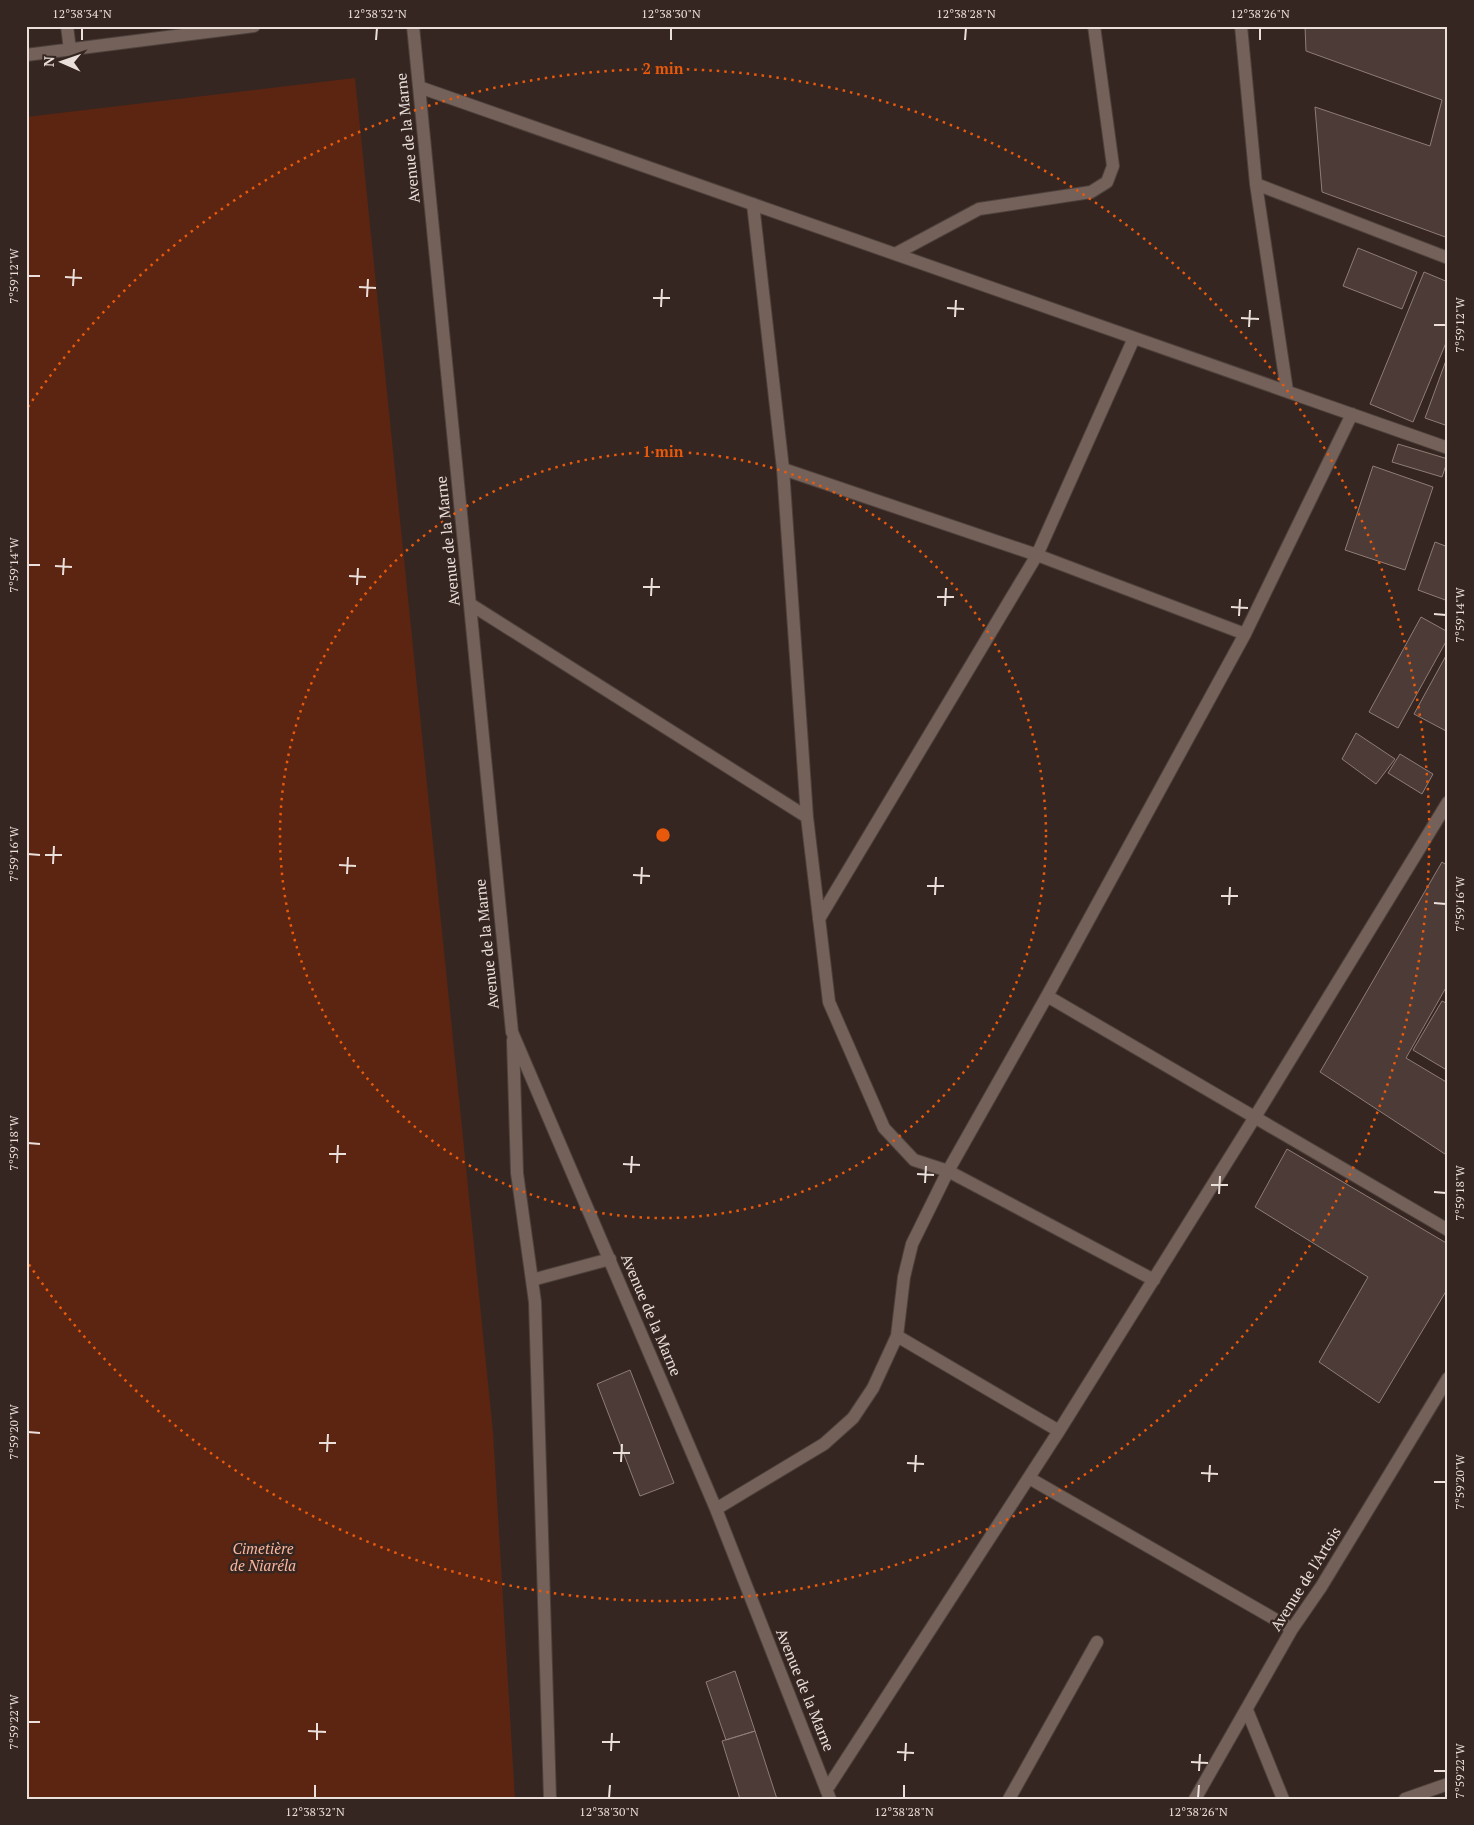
<svg xmlns="http://www.w3.org/2000/svg" width="1474" height="1825" font-family="'PT Serif',serif">
<style>
.green{fill:#5b2511}
.building{fill:#4c3b36;stroke:#8e7c75}
.lines{fill:none;stroke-linecap:round;stroke-linejoin:round}
.minor-casing{stroke:#4e413c;stroke-width:14}
.minor{stroke:#73615a;stroke-width:12}
.ticks{fill:none;stroke:#eadfdb;stroke-width:2}
.ring{fill:none;stroke:#e8590c;stroke-width:2.5;stroke-dasharray:2.5 5}
.labels{text-anchor:middle;stroke-width:5;stroke-linejoin:round;paint-order:stroke}
.street-label{font-size:15px;fill:#eadfdb;stroke:#362621}
.park-label{font-size:15px;font-style:italic;fill:#fbb69d;stroke:#362621}
.centre{fill:#e8590c;stroke:#362621;stroke-width:2.5}
.ring-label{font-size:15px;text-anchor:middle;font-weight:bold;fill:#e8590c;stroke:#362621;stroke-width:5;stroke-linejoin:round;paint-order:stroke}
.neatline{fill:none;stroke:#eadfdb;stroke-width:2}
.ticks-label{font-size:12px;text-anchor:middle;fill:#eadfdb}
</style>
<rect width="100%" height="100%" fill="#362621"/>
<path class="green" d="M355 78 493 1432 515 1799H26V117Z"/>
<path class="building" d="M1305 26H1448V238L1322 192 1315 107 1430 146 1442 100 1306 51Z
M1358 248 1417 272 1402 309 1343 286Z
M1424 272 1448 282V338L1413 422 1370 404Z
M1448 355V426L1425 418Z
M1398 444 1448 459 1442 477 1392 462Z
M1373 466 1433 487 1405 570 1345 550Z
M1435 542 1448 547V601L1418 590Z
M1421 617 1448 632V638L1398 728 1369 712Z
M1448 652V732L1414 714Z
M1356 733 1395 759 1376 784 1342 759Z
M1400 754 1433 774 1422 794 1388 773Z
M1442 862 1448 866V984L1406 1058 1448 1083V1156L1320 1072Z
M1442 1001 1448 1004V1065L1445 1069 1413 1050Z
M1287 1149 1448 1244V1288L1379 1403 1319 1362 1368 1277 1255 1207Z
M630 1370 674 1483 640 1496 597 1384Z
M735 1671 755 1731 726 1740 706 1682Z
M755 1731 777 1799H740L722 1741Z"/>
<g class="lines">
<defs>
<path id="minor" d="M67 26 70 50
M413 26 512 1032 716 1509 830 1799
M1241 26 1256 184 1287 391
M26 55 254 26
M419 87 1448 448
M1256 184 1448 258
M753 204 783 469 807 817 829 1002 884 1128 914 1160 948 1171 1154 1280
M895 254 979 209 1091 192 1107 182 1113 166 1094 26
M783 469 1037 555 1245 634
M470 604 807 817
M819 919 1037 555 1134 338
M1047 996 1448 1230
M513 1040 517 1173 535 1302 550 1799
M532 1280 610 1259
M897 1336 1059 1431
M1029 1478 1292 1629
M716 1509 824 1444 853 1418 873 1388 897 1336 904 1277 912 1244 948 1171 1047 996 1245 634 1352 414
M1247 1710 1283 1799
M827 1789 1059 1431 1255 1117 1448 802
M1009 1799 1097 1642
M1195 1799 1292 1629 1321 1587 1448 1378
M1405 1799 1448 1784"/>
</defs>
<use href="#minor" class="minor-casing"/>
<use href="#minor" class="minor"/>
</g>
<path class="ticks" d="M82 40V28M376 40 377 28M671 40V28M965 40 966 28M1260 40V28M28 276H40M65 277 82 278M73 286 74 269M359 287 376 288M367 297 368 279M653 298H670M661 307 662 289M947 308 964 309M955 317 956 300M1241 318 1259 319M1434 325H1446M1249 327 1250 310M28 565H40M55 566 72 567M63 575 64 558M349 576 366 577M357 585 358 568M643 587H660M651 596 652 578M937 597H954M945 606 946 588M1231 607 1248 608M1434 614 1446 615M1239 616 1240 599M28 854 40 855M45 855H62M53 864 54 846M339 865 356 866M347 874 348 857M633 875 650 876M641 884 642 867M927 886H944M935 895 936 877M1221 896H1238M1434 903 1446 904M1229 905 1230 887M28 1143 40 1144M329 1154H346M337 1163 338 1145M623 1164 640 1165M631 1173 632 1156M917 1174 934 1175M925 1183 926 1166M1211 1185H1228M1434 1192 1446 1193M1219 1194 1220 1176M28 1432 40 1433M319 1443H336M327 1452 328 1434M613 1453H630M621 1462 622 1444M907 1463 924 1464M915 1472 916 1455M1201 1473 1218 1474M1209 1482 1210 1465M1434 1482H1446M28 1722H40M308 1731 326 1732M317 1740V1723M602 1742H620M611 1751 612 1733M897 1752 914 1753M905 1761 906 1743M1191 1762 1208 1763M1199 1771 1200 1754M1434 1771H1446M315 1798V1785M609 1798 610 1785M904 1798V1785M1198 1798 1199 1785"/>
<g class="ring">
<circle cx="663" cy="835" r="383"/>
<path d="M28 407A766 766 0 1 1 28 1263"/>
</g>
<g class="labels">
<g class="street-label">
<text transform="translate(408 138) rotate(-96)" y="5">Avenue de la Marne</text>
<text transform="translate(448 541) rotate(-96)" y="5">Avenue de la Marne</text>
<text transform="translate(487 944) rotate(-96)" y="5">Avenue de la Marne</text>
<text transform="translate(651 1315) rotate(67)" y="5">Avenue de la Marne</text>
<text transform="translate(1306 1579) rotate(-58)" y="5">Avenue de l'Artois</text>
<text transform="translate(805 1690) rotate(68)" y="5">Avenue de la Marne</text>
</g>
<g class="park-label">
<text x="263" y="1554">Cimetière<tspan x="263" dy="17">de Niaréla</tspan></text>
</g>
</g>
<circle cx="663" cy="835" r="8" class="centre"/>
<g class="ring-label">
<text x="663" y="74">2 min</text>
<text x="663" y="457">1 min</text>
</g>
<rect width="1474" height="1825" fill="none" stroke="#362621" stroke-width="55"/>
<g transform="translate(62 62) rotate(272)" stroke="#362621" stroke-width="4" paint-order="stroke">
<path d="M0-4L9 19L0 12L-9 19Z" fill="#eadfdb"/>
<text y="-8" font-size="14" font-weight="bold" text-anchor="middle" fill="#eadfdb">N</text>
</g>
<rect x="28" y="28" width="1418" height="1770" class="neatline"/>
<g class="ticks-label">
<text x="82" y="18">12°38'34"N</text>
<text x="377" y="18">12°38'32"N</text>
<text x="671" y="18">12°38'30"N</text>
<text x="966" y="18">12°38'28"N</text>
<text x="1260" y="18">12°38'26"N</text>
<text transform="translate(14 276) rotate(-90)" y="4">7°59'12"W</text>
<text transform="translate(1460 325) rotate(-90)" y="4">7°59'12"W</text>
<text transform="translate(14 565) rotate(-90)" y="4">7°59'14"W</text>
<text transform="translate(1460 615) rotate(-90)" y="4">7°59'14"W</text>
<text transform="translate(14 854) rotate(-90)" y="4">7°59'16"W</text>
<text transform="translate(1460 904) rotate(-90)" y="4">7°59'16"W</text>
<text transform="translate(14 1143) rotate(-90)" y="4">7°59'18"W</text>
<text transform="translate(1460 1193) rotate(-90)" y="4">7°59'18"W</text>
<text transform="translate(14 1432) rotate(-90)" y="4">7°59'20"W</text>
<text transform="translate(1460 1482) rotate(-90)" y="4">7°59'20"W</text>
<text transform="translate(14 1722) rotate(-90)" y="4">7°59'22"W</text>
<text transform="translate(1460 1771) rotate(-90)" y="4">7°59'22"W</text>
<text x="315" y="1816">12°38'32"N</text>
<text x="609" y="1816">12°38'30"N</text>
<text x="904" y="1816">12°38'28"N</text>
<text x="1198" y="1816">12°38'26"N</text>
</g>
</svg>
